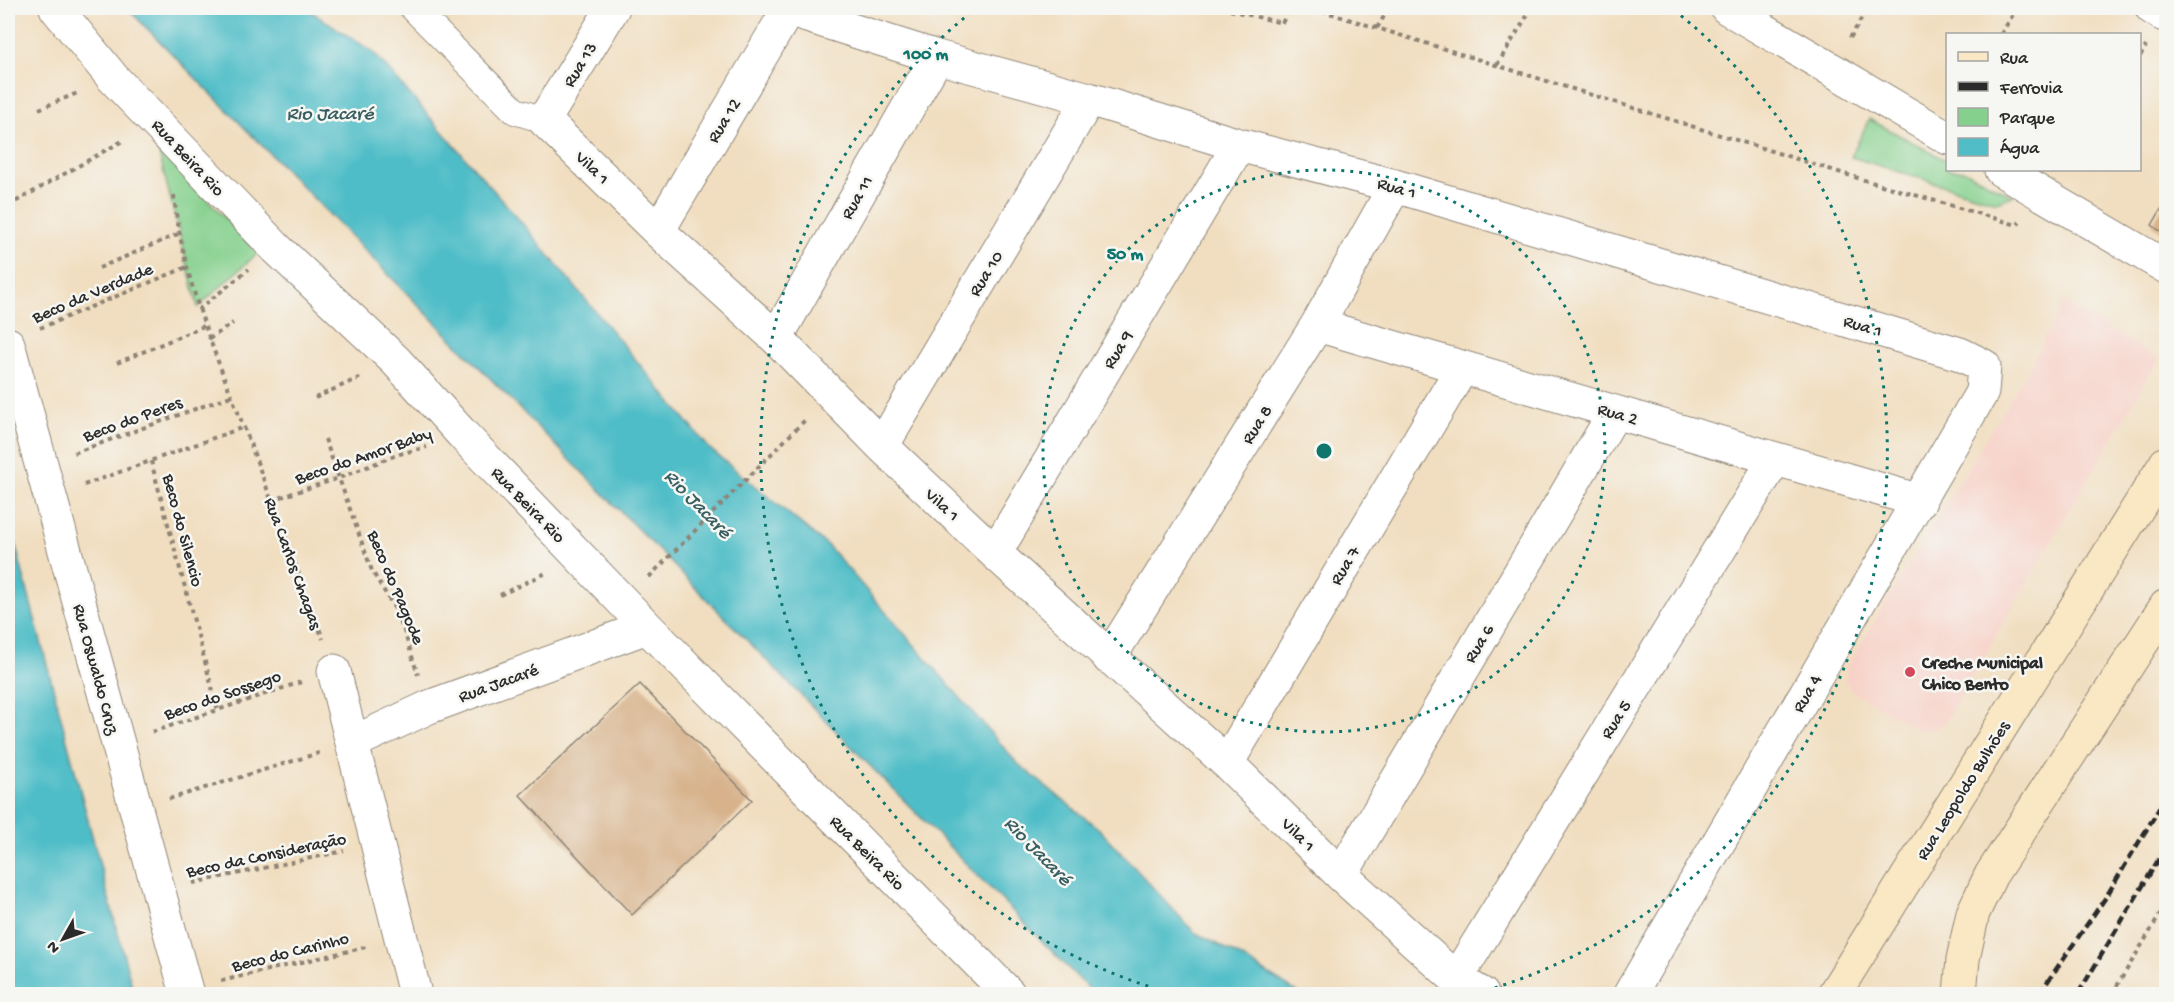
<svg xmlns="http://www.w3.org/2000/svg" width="2174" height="1002" font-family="'Gochi Hand',sans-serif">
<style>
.built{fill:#f7d1c7}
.green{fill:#85d08d;stroke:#587e5c;stroke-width:1.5}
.water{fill:#50bdc7;stroke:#3e7479;stroke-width:1.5}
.building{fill:#d7b28b}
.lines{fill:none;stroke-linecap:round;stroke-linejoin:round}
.pedestrian-casing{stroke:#8e8476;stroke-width:28}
.minor-casing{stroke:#8e8476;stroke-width:35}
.secondary-casing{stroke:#8e8476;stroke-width:35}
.path{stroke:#8e8476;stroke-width:4;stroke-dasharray:4.5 4.5;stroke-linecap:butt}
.pedestrian{stroke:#fff;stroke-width:26}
.minor{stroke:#fff;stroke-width:33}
.secondary{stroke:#fae7c3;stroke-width:33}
.rail{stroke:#2b2b2b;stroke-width:4.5;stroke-dasharray:9 4.5;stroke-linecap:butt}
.ring{fill:none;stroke:#0f766e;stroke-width:3;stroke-dasharray:3 6}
.poi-dot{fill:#d1495b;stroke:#f6f6f2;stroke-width:2}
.labels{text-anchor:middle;stroke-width:5;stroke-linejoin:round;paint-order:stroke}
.street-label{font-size:18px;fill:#2b2b2b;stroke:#f6f6f2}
.poi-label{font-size:18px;font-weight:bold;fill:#2b2b2b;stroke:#f6f6f2;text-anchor:start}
.water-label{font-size:20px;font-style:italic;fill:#385e62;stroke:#f6f6f2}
.centre{fill:#0f766e;stroke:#f6f6f2;stroke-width:3}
.ring-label{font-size:18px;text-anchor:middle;font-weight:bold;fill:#0f766e;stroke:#f6f6f2;stroke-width:5;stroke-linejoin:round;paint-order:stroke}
</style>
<rect width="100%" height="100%" fill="#f6f6f2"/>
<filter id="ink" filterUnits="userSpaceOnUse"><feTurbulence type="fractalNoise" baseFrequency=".0167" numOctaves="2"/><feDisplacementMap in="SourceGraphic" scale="12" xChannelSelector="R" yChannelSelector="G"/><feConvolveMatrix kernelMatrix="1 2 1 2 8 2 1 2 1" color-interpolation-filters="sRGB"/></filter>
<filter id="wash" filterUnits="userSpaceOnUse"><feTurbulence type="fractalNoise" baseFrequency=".008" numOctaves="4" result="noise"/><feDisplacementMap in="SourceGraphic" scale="24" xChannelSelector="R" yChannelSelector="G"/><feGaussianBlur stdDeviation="1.35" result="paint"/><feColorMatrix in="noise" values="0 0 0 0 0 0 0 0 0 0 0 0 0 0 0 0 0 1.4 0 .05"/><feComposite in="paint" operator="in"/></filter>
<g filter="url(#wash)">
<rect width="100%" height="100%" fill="#f1dec0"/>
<path class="built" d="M2064 302 2159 359 1944 724 1934 730H1922L1913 727 1852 691 1845 680 1846 668 2029 368Z"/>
<path class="green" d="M1869 119 1947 161 1948 170H1963L2013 196 1997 202 1851 157Z
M157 146 258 253 198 307Z"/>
<path class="water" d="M127 8H306L373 52 516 216 710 449 828 546 1017 763 1099 829 1194 932 1241 957 1300 994H1096L1084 984Z
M8 517 134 994H8Z"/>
<g id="blocks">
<path class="building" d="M2166 201V235L2152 225Z
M640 684 752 800 632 915 520 795Z"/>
</g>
</g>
<g filter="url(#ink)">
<use href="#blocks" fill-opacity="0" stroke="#8e8476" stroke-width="1.5"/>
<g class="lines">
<defs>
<path id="pedestrian" d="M413 8 515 111 544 120"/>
<path id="minor" d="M56 8 113 78 276 248 396 361 464 436 647 627 1009 994
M613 8 544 120 658 231 776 338 882 446 995 553 1227 763 1341 875 1456 979 1482 994
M782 8 937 57 1089 99 1239 145 1395 186 1960 354 1984 366 1982 392 1630 994
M1727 8 1948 138
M2152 8 2164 15 2166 11
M2001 170 2166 267
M658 231 788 10
M1317 325 1920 501
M776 338 937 57
M8 344 187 994
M882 446 1089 99
M995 553 1239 145
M1109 658 1317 325 1395 186
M334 671 415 994
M352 743 429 707 647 627
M1227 763 1462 368
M1341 875 1615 412
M1456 979 1775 459"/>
<path id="secondary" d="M1834 994 2166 463
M1960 994 1963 959 1973 913 1991 875 2166 606"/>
</defs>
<use href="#pedestrian" class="pedestrian-casing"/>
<use href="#minor" class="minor-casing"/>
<use href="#secondary" class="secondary-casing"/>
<path class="path" d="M1221 8 1282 23 1290 8
M1313 8 1861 179 2017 225 2020 222
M1377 28 1389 8
M2001 34 2017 8
M1850 38 1868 8
M2140 56 2146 46
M1497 65 1532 8
M39 109 80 92
M174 195C183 280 214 351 245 430 271 499 297 569 323 639
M8 206 124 140
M99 268 178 234
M198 310 249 269
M40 328 187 267
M209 339 233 323
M117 363 204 326
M315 398 361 377
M325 439 372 571 395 609 405 634 418 675
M74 453 231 396
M151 461 218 710
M84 485 244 427
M272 500 339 478 399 454 427 447
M649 577 807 418
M500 595 546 573
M152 732 301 682
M169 799 319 753
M193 883 344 851
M221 981 366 947
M2112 994 2166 905"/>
<use href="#pedestrian" class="pedestrian"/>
<use href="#minor" class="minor"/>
<use href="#secondary" class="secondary"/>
<path class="rail" d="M2039 994 2106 897 2166 797
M2078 994 2166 847"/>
</g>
</g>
<g class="ring">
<circle cx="1324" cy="451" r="281"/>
<path d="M1174 994A563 563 0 0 1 974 10M1674 10A563 563 0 0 1 1474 994"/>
</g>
<circle class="poi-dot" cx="1910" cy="672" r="6"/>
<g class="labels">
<g class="street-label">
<text transform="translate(579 64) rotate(-59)" y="6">Rua 13</text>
<text transform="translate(723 120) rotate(-59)" y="6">Rua 12</text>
<text transform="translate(189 157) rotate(47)" y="6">Rua Beira Rio</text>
<text transform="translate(593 167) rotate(44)" y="6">Vila 1</text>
<text transform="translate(1397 187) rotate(16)" y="6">Rua 1</text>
<text transform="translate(856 197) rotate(-60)" y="6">Rua 11</text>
<text transform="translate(985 273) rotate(-59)" y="6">Rua 10</text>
<text transform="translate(92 292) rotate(-23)" y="6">Beco da Verdade</text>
<text transform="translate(1863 325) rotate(17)" y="6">Rua 1</text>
<text transform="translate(1117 349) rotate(-59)" y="6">Rua 9</text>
<text transform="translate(1618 413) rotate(16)" y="6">Rua 2</text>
<text transform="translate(132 418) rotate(-20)" y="6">Beco do Peres</text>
<text transform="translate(1256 424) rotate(-58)" y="6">Rua 8</text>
<text transform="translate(363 455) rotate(-19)" y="6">Beco do Amor Baby</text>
<text transform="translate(529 504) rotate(46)" y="6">Rua Beira Rio</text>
<text transform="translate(943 504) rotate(43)" y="6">Vila 1</text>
<text transform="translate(184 530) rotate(75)" y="6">Beco do Silencio</text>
<text transform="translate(294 563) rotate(70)" y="6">Rua Carlos Chagas</text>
<text transform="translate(1344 565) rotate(-59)" y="6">Rua 7</text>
<text transform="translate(397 587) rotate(67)" y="6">Beco do Pagode</text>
<text transform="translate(1478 643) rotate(-59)" y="6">Rua 6</text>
<text transform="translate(97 669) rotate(75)" y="6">Rua Oswaldo Cruz</text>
<text transform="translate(498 682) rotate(-20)" y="6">Rua Jacaré</text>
<text transform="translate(1806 693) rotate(-60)" y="6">Rua 4</text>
<text transform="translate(222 694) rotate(-19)" y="6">Beco do Sossego</text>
<text transform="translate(1615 719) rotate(-58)" y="6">Rua 5</text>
<text transform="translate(1962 790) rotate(-58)" y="6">Rua Leopoldo Bulhões</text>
<text transform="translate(1299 834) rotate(45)" y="6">Vila 1</text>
<text transform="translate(868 852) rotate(45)" y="6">Rua Beira Rio</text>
<text transform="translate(266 854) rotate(-12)" y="6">Beco da Consideração</text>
<text transform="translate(290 951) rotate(-14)" y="6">Beco do Carinho</text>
</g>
<g class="poi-label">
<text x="1922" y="668">Creche Municipal<tspan x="1922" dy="21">Chico Bento</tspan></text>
</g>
<g class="water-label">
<text x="330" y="119">Rio Jacaré</text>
<text transform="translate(699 503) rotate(46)" y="7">Rio Jacaré</text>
<text transform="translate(1039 850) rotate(46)" y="7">Rio Jacaré</text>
</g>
</g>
<circle cx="1324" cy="451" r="9" class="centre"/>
<g class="ring-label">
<text x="926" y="59">100 m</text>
<text x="1125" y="259">50 m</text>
</g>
<rect width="2174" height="1002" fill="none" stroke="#f6f6f2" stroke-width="30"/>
<rect x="1946" y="33" width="195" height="138" fill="#f6f6f2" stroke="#a5a5a2" stroke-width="1.5"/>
<rect x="1958" y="52" width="30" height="9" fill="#fae7c3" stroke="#a5a5a2" stroke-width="1.5"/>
<text x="2000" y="63" font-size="18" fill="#2b2b2b">Rua</text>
<rect x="1958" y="82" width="30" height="9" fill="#2b2b2b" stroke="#a5a5a2" stroke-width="1.5"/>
<text x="2000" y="93" font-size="18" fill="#2b2b2b">Ferrovia</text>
<rect x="1958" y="108" width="30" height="18" fill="#85d08d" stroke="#a5a5a2" stroke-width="1.5"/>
<text x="2000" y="123" font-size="18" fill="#2b2b2b">Parque</text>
<rect x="1958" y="138" width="30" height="18" fill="#50bdc7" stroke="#a5a5a2" stroke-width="1.5"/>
<text x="2000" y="153" font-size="18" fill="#2b2b2b">Água</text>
<g transform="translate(63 939) rotate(230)" stroke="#f6f6f2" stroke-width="4.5" paint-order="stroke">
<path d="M0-4.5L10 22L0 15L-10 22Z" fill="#2b2b2b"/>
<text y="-9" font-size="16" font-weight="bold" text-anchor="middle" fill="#2b2b2b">N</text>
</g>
</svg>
